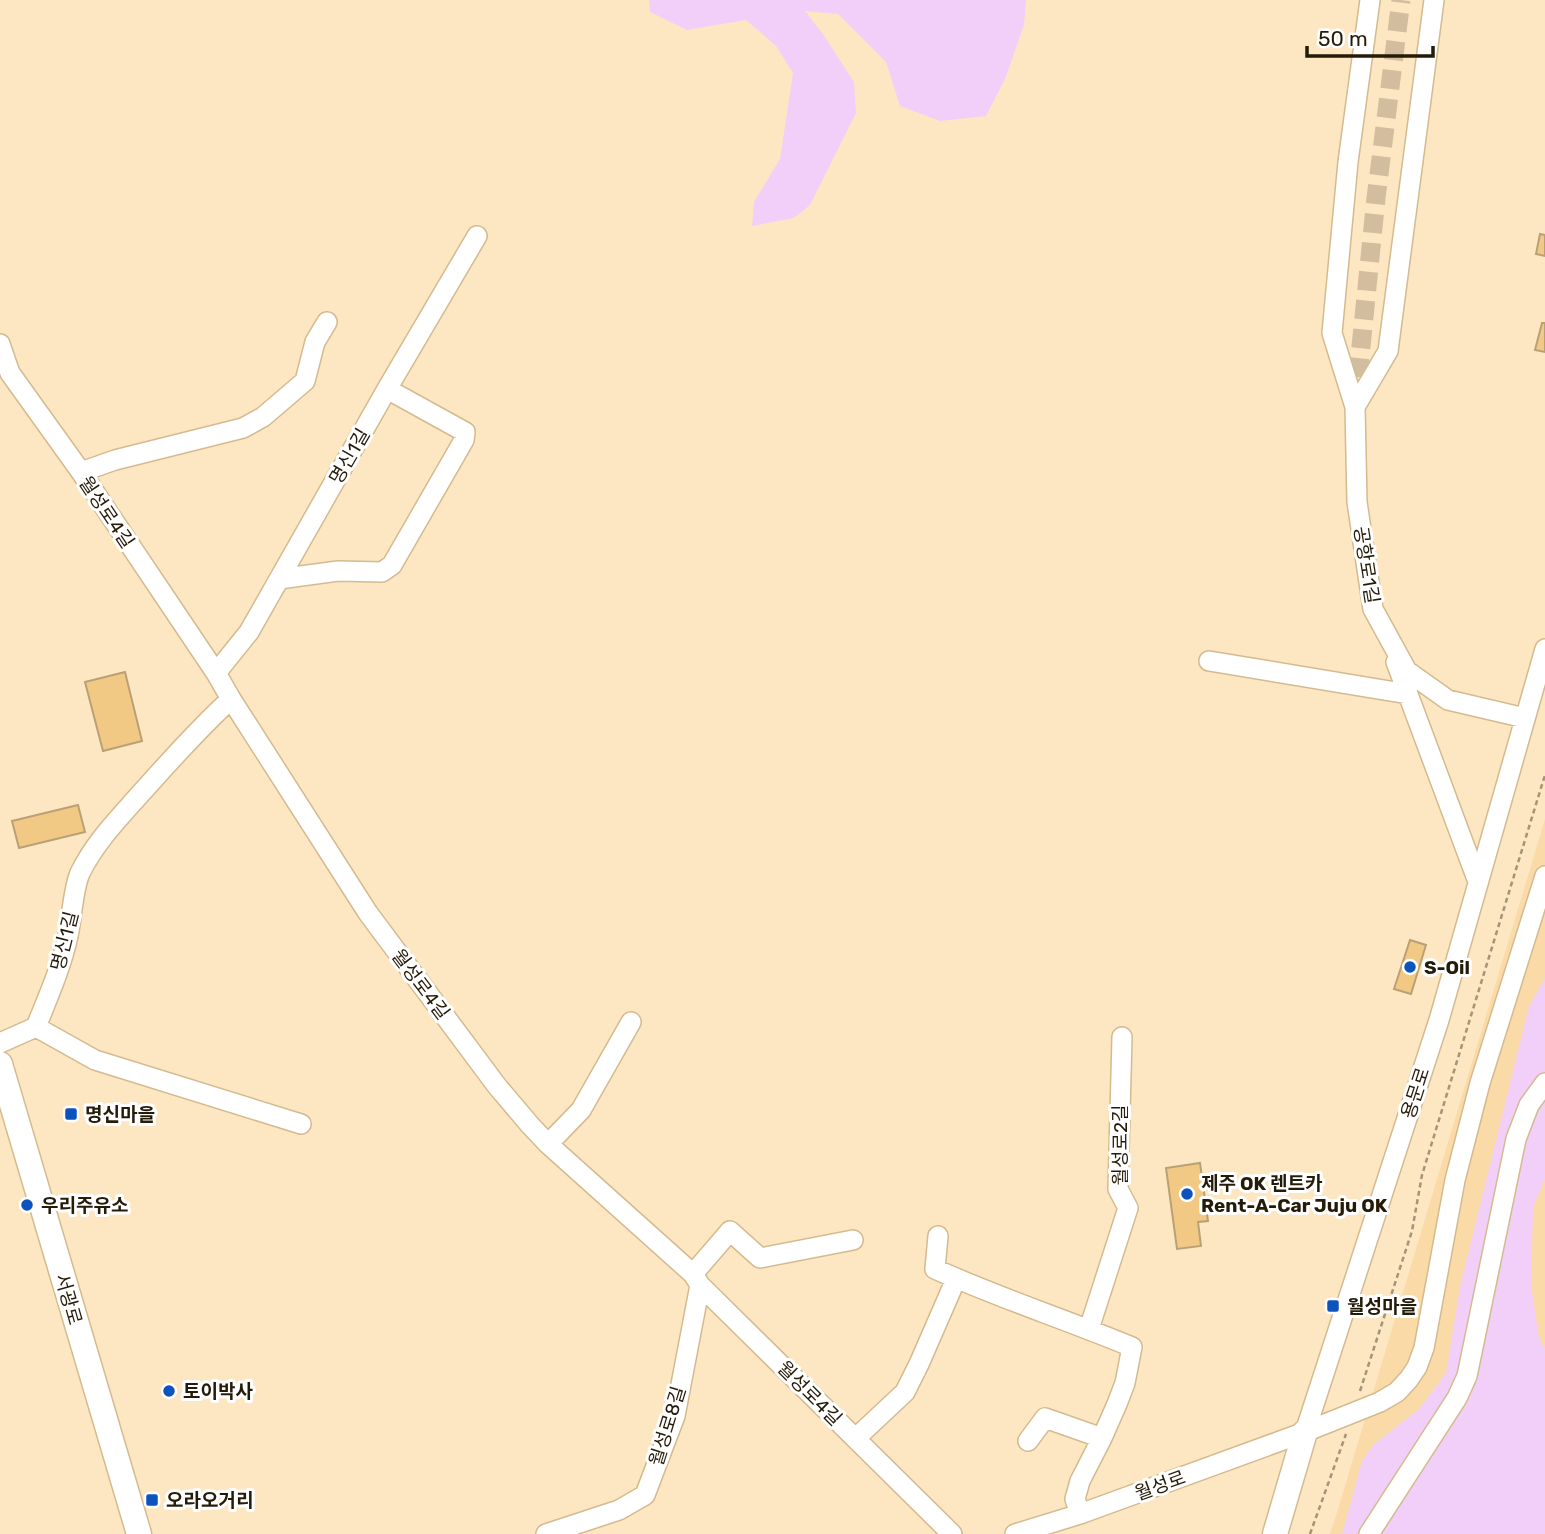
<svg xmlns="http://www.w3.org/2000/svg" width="1545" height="1534" font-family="Rubik,'Noto Sans KR',sans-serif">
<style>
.built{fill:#fadaa6}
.green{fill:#f1cff8}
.building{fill:#f1c985;stroke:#baa075;stroke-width:2}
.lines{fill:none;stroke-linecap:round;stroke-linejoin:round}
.minor-tunnel{stroke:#d2be9e;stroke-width:19;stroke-dasharray:19 10;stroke-linecap:butt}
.minor-casing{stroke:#d4ba8e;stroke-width:22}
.major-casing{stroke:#d4ba8e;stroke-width:27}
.path{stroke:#a59477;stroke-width:2.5;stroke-dasharray:5 3.5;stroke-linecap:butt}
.minor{stroke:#fff;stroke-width:19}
.major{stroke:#fff;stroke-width:24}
.poi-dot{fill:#0d53be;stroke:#fff;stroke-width:2.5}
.labels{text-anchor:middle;stroke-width:6;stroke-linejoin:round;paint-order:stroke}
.street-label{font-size:19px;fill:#251b09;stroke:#fff}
.poi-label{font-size:19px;font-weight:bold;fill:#251b09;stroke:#fff;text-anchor:start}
</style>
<rect width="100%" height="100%" fill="#fde7c3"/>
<path class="built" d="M1545 819V1534H1330L1339 1506Z"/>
<path class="green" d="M649 0H1026L1024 25 1005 79 986 116 940 121 900 106 886 62 838 14 805 11 823 34 854 82 856 113 810 205 794 218 752 226 754 202 780 159 793 73 776 46 746 20 687 30 650 12Z
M1545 978V1178L1533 1208 1531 1285 1539 1338 1545 1349V1534H1342L1362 1461 1373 1445 1419 1409 1446 1373 1460 1287 1529 1006Z"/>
<path class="building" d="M1540 234 1545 235V256L1536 254Z
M1542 323H1545V352L1535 350Z
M125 672 142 741 103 751 85 682Z
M78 805 85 832 19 848 12 821Z
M1410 940 1426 945 1411 994 1394 989Z
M1200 1163 1208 1221 1198 1222 1201 1246 1177 1249 1166 1168Z"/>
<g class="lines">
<path class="minor-tunnel" d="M1355 406 1376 198 1401 0"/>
<defs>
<path id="minor" d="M1370 0 1348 162 1332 333 1355 407 1357 502 1373 609 1407 671 1448 700 1525 718
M0 344 10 373 81 472 216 673 231 699 368 913 497 1086 530 1125 548 1144 693 1274 700 1285 952 1534
M1355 407 1388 351 1434 0
M81 472 115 460 243 428 263 417 305 381 315 342 327 322
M279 579 338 571 382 572 392 565 464 440 465 432 387 389
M1209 661 1408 694
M1396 662 1478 882
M216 673 249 632 387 389 477 236
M36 1027C48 997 61 968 68 936 72 917 73 889 80 873 95 842 120 817 142 792 171 760 199 728 231 699
M0 1043 36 1027 95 1060 301 1124
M548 1144 581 1110 631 1022
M938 1236 935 1269C999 1298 1067 1320 1132 1347L1125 1383 1117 1404 1102 1438 1080 1481 1075 1499 1080 1514
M693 1274 730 1231 760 1258 853 1240
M1089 1329 1128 1208 1118 1189 1122 1037
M1305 1432 1439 1020 1545 649
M856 1438 905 1392 919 1364 956 1279
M1028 1441 1045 1418 1102 1438
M546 1534 619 1510 645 1495 675 1416 700 1285
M1015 1534 1080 1514 1305 1432 1380 1402 1397 1392 1409 1379 1417 1367 1424 1348 1455 1180 1480 1083 1545 876
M1369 1534 1457 1398 1467 1376 1516 1139 1529 1105 1545 1083"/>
<path id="major" d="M0 1064 139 1534
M1275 1534 1305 1432"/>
</defs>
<use href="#minor" class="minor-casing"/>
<use href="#major" class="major-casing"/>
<path class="path" d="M1360 1391 1412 1231 1422 1175 1545 775
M1310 1534 1346 1434"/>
<use href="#minor" class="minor"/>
<use href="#major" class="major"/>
</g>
<g class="poi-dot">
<circle cx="1410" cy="967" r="7"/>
<rect x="64" y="1107" width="14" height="14" rx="3.5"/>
<circle cx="1187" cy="1194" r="7"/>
<circle cx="27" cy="1205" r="7"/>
<rect x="1326" y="1299" width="14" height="14" rx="3.5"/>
<circle cx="169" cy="1391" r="7"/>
<rect x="145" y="1493" width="14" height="14" rx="3.5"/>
</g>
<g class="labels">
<g class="street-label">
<text transform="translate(349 456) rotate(-60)" y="7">명신1길</text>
<text transform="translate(107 512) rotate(56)" y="7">월성로4길</text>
<text transform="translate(1367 565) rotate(81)" y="7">공항로1길</text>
<text transform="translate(64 941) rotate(-76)" y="7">명신1길</text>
<text transform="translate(421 984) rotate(53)" y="7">월성로4길</text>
<text transform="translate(1415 1093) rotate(-72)" y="7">용문로</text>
<text transform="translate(1120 1145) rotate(-90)" y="7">월성로2길</text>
<text transform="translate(69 1299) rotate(74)" y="7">서광로</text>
<text transform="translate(810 1393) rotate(45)" y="7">월성로4길</text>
<text transform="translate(667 1426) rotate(-73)" y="7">월성로8길</text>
<text transform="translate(1160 1485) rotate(-20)" y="7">월성로</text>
</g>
<g class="poi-label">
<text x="1424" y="974">S-Oil</text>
<text x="85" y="1121">명신마을</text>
<text x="1201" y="1190">제주 OK 렌트카<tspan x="1201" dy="22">Rent-A-Car Juju OK</tspan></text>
<text x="41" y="1212">우리주유소</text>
<text x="1347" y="1313">월성마을</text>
<text x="183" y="1398">토이박사</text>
<text x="166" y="1507">오라오거리</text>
</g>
</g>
<path d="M1307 46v10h126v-10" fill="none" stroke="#251b09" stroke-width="3.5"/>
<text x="1318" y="46" font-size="21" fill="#251b09" stroke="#ffffff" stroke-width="5" paint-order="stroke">50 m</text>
</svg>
